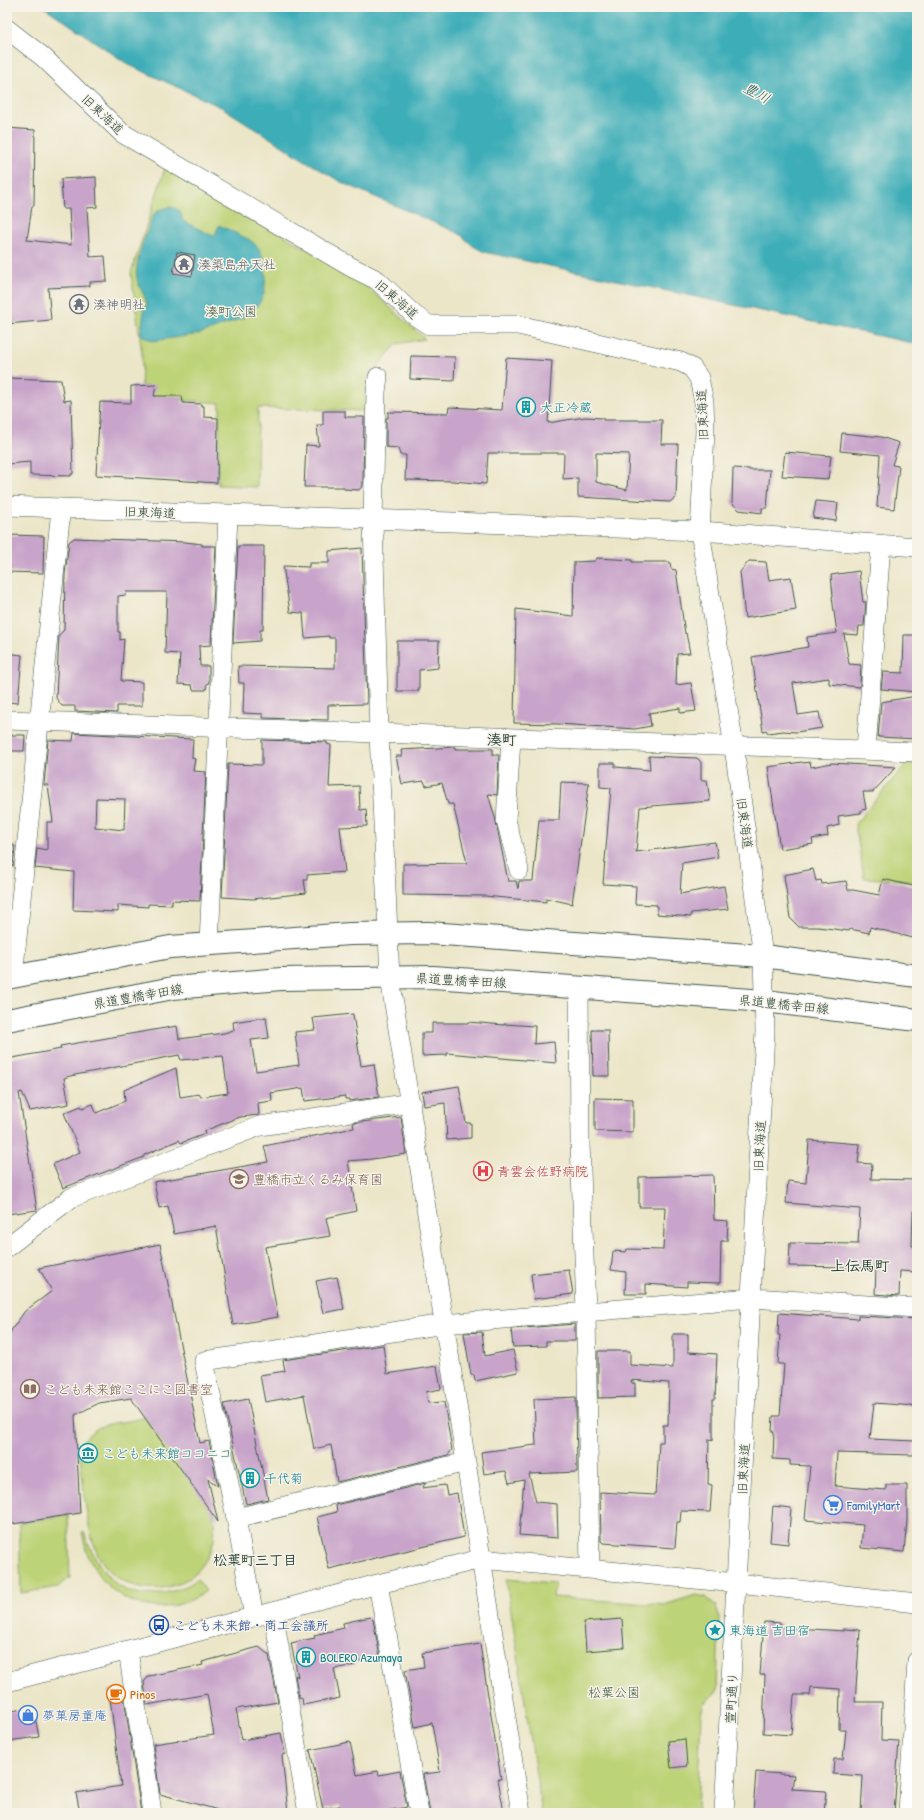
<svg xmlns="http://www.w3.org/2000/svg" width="924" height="1820" font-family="'Patrick Hand','Klee One',sans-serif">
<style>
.green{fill:#bdd377;stroke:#6e8856}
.water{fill:#3dadb8;stroke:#2e7576}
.building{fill:#c8a4ca;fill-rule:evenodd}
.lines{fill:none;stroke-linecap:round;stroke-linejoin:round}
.minor-casing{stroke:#3e564a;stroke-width:20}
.major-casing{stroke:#3e564a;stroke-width:24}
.minor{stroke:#fff;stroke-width:19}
.major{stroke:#fff;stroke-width:22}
.labels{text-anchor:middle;stroke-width:3;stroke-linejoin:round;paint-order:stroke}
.street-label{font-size:13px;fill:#1f3d34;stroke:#f7f3e8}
.worship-label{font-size:13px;fill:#5b616d;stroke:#f7f3e8;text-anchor:start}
.park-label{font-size:13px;fill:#3f5b41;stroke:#f7f3e8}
.culture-label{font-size:13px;fill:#0d838f;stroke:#f7f3e8;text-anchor:start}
.health-label{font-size:13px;fill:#be3a42;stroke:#f7f3e8;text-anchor:start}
.education-label{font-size:13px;fill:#785e54;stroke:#f7f3e8;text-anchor:start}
.shop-label{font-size:13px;fill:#366cbe;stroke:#f7f3e8;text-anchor:start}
.transit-label{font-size:13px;fill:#164399;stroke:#f7f3e8;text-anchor:start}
.food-label{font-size:13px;fill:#c56008;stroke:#f7f3e8;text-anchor:start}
.water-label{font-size:14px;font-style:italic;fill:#285f5c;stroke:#f7f3e8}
.neighbourhood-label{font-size:14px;font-weight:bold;fill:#1f3d34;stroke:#f7f3e8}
.quarter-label{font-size:15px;font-weight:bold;fill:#1f3d34;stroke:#f7f3e8}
</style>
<rect width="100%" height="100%" fill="#f7f3e8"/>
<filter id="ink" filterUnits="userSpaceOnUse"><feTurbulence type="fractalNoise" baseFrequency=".025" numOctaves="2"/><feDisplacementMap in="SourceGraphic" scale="8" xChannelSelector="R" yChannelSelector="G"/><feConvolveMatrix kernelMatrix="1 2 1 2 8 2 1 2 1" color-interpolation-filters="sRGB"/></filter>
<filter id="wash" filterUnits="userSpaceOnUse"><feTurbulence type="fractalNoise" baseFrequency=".012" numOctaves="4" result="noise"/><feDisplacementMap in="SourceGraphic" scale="16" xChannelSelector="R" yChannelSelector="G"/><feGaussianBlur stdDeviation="0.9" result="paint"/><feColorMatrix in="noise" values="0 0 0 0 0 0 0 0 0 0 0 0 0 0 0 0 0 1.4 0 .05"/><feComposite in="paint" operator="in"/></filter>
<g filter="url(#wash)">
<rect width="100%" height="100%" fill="#ece6c9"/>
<path class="green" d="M166 165 362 282 425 339 397 344 380 363 371 382 370 411 258 408 257 487 218 485 220 403 141 397 142 354 131 273Z
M907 763H917V881L864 878 855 824Z
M145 1417C160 1436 176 1455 191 1473 196 1479 205 1487 208 1495 212 1508 216 1525 214 1539 203 1597 125 1606 98 1555 85 1529 83 1475 79 1445 103 1416 114 1427 145 1417Z
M68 1515 70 1578 58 1587 21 1593 19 1523Z
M82 1532H84C98 1569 117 1602 163 1593 176 1591 187 1587 197 1579L206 1591C162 1623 109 1605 88 1556 85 1548 84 1540 82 1532Z
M506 1579 555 1583 553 1597 664 1605 696 1595 706 1597 715 1605 719 1616 717 1692 704 1703 701 1714 697 1813H542Z"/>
<path class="water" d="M44 7H917V344L484 252 473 246 460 234 341 182 301 158 223 108 129 65Z
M169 207C179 208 181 211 183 221L211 235H215L219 225 250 240 258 247 264 259 266 277 264 294 259 304 243 318 200 334 153 341 141 335C140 325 145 319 143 308L147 306C146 295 139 289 137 279 133 264 148 230 153 215L159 210Z"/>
<g id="blocks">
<path class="building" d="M7 128 35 130 34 206H32L27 240 71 245 69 209H63L61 179 96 177 97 207 87 208 90 257 105 256 107 281 90 282V286L48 288 51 320 7 324Z
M177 252 195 255 192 276 173 273Z
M411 356 455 357 454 381 410 379Z
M506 358 552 361 548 423 585 417 603 418V420H662L661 444H678L676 497 670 502 578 497V478L563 479 564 453H488L486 484 453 481 405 480 406 455H400L398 448 386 447V418H388V412L448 413 449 407 502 410ZM596 453 629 454 627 490 596 482Z
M7 378 61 380 64 401 71 400 73 474H71V476L30 475V462L7 464V424H11L10 394H7Z
M156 385 154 396H182L183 403 201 404V406H204V417L218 418 217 483 96 475 100 402 131 403V386Z
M323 411H345V417H364L363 485 359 490 344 489V487H304L306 445 319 446 317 425H323Z
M842 433 881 437 899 443 892 465 899 466 894 509 877 507 880 455 840 451Z
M785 452 831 456 828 479 782 476Z
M733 468 749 469V470H770L767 508H762V513L739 510 732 503Z
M816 501 838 503 836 521 813 518Z
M7 535 44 536 43 573 7 572Z
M74 538 185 542 202 544V546H216L211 645 199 646 200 666H209V683L207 684 206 690H193L192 685 178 684 180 654 165 653 167 592H125L126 595 118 596V632H120V640L124 639 121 681 142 682V706H117V713L75 711V706H62L56 698 59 635 64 630 65 574 69 542Z
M238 546H264L263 630H260V641L233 643Z
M362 548 367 704 328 705V720L263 718V714L243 713 244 683H239L238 666 335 668V638H329V636L305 638 303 613 290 612 283 566 309 567V563H329V551Z
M597 558 632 560V562H670L671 569 676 570 685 634 686 633 690 653 677 654 676 685 691 683 696 711 680 713V708L649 713 651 726 635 729 558 724 514 723 516 609 573 616 574 562 595 561Z
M749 561 766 562 769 580 791 577 796 610 745 618 740 572Z
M859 571 863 602H866L864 626H859L858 635 844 634 849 664 861 665 860 687 829 684V678L793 683 798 715 819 712 822 728 796 732 783 731 768 733 766 730 763 731 752 657 808 647 807 637 837 633 832 597 833 596 831 575Z
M904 635H917V692L881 689 883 672 903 673Z
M397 641H439L438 668 419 670V691H397Z
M7 653 22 655 18 703 7 702Z
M917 696V739L878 737 881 702Z
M74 733 193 739 192 758 195 759 193 771 206 772 200 901 172 900V905L148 904V907L118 905V912L73 910 74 872 35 868 37 848 47 850V822H53L48 785H44L48 740 73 741ZM96 798 125 799 124 830 95 827Z
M7 735H25L24 751H7Z
M262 740 327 742V744L331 745 329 787 359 786 360 810 366 809 367 826 340 827 345 872 307 875V880H304L306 893 253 899 222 897 228 764 262 765Z
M455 747V749H493V755H499L497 795 488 794 495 817 508 881H516L518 889 519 881H533L539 820H559L561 782 589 783 572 904 546 898V902L485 896 403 895V864L467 863 453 804H448L442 783 426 786 424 781 402 784 396 756H402L401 750Z
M649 756 697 758 701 762V780H707L710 801 640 807 636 852 715 842 718 857 682 863 680 894 724 886 728 909 691 913V917L657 914V905L635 904 636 886 603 884 611 788 600 787V763H615V767L650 770Z
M802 762 803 763 810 762 811 767 832 763 896 767 873 792H863L866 809 861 810V813L838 816 839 825 827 828 828 836 812 839 813 844 780 849 768 767Z
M7 845 15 846 13 866 7 865Z
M813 869 816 881 821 880 822 884 846 881 848 890H853L879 895 883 879 917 887V939L870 927 869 933 850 929 849 931 818 927H799L790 918 784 875Z
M353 1014 361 1066 374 1064 379 1097 349 1101V1099H345V1096L305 1101 303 1088 271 1093 272 1101 258 1103 259 1115 240 1117 204 1131 205 1134 181 1143 179 1140 144 1155V1157L63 1188 53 1164 80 1152 64 1113 81 1106 82 1108 93 1104 96 1113 125 1101 124 1090 176 1068 180 1097 199 1094 201 1097 228 1093 223 1056 181 1060 179 1055 70 1076 64 1078 69 1104 30 1111 22 1092 19 1093 37 1210 7 1214V1059L61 1049 60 1046 177 1026 179 1039 224 1033 234 1030 233 1022 266 1017 269 1038 251 1040 256 1071 299 1065 295 1032 315 1030 313 1018Z
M468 1022 504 1025V1024L535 1026 534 1044 554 1042 556 1063 447 1053V1055L422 1056V1033H432V1023H468Z
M592 1030H608L609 1076H593Z
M459 1086 466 1123H471V1138L447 1140 445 1103 424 1106 422 1092Z
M595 1098 633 1099V1132L595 1131Z
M401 1117 406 1154 372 1159 348 1161 356 1211 326 1218 330 1236 265 1247 278 1317 233 1325 216 1226 174 1234 168 1206 159 1208 154 1182 268 1162 264 1146 354 1128 353 1123Z
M809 1140 860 1144 858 1163 872 1164 871 1179 917 1180V1211H913L912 1246 917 1247V1272L900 1271 899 1296 875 1294 876 1267 848 1269V1267L789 1266 790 1243 858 1244 860 1209 786 1203 788 1181 806 1183Z
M713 1175 714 1220 728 1221 727 1241H721L720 1283 687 1282V1287L646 1284V1294H625L626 1272 611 1270 613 1251 626 1252 627 1249 663 1250 665 1207H639V1177Z
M160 1244 200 1443 209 1441 218 1486 208 1479 218 1522 131 1398 99 1403 75 1415 80 1513 7 1525V1341L12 1329 25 1311 52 1291 39 1268Z
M569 1270 573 1294 534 1299 531 1274Z
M337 1277 344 1309 323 1313 316 1281Z
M779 1313 858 1319V1316L917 1319 915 1406 874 1403 870 1439 915 1441 914 1455 837 1453 835 1486 886 1490V1485H907V1521L904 1552 861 1548 863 1525 805 1520 810 1466 790 1465V1460L773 1459 774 1432H772L773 1416H780L784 1364H778L780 1335H778Z
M575 1324V1341H546V1346L513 1347 511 1329Z
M482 1332 485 1356 513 1350 518 1372 475 1381 474 1375H471L464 1333Z
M673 1334H688V1352L717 1354 715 1399H713V1440L709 1439 708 1484 712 1485 710 1512 681 1511 680 1522H677L675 1548 603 1543 601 1541 600 1492 655 1495 656 1481H657L659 1442H663V1425H668L669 1383 631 1380 632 1383H635V1397L598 1398V1351H630V1365L673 1368Z
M383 1345 387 1374 437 1366 441 1389 426 1392 428 1403 444 1402 452 1450 448 1455 337 1482 331 1445 314 1449 304 1395 265 1402 260 1375 285 1371 283 1360Z
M576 1397 577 1472 529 1474 536 1502 557 1504 558 1538 519 1535 524 1480 509 1483 506 1471 484 1474 481 1452 536 1445 534 1399Z
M248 1399 268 1499 246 1504 224 1404Z
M426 1483 422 1488 445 1485 447 1495 457 1493 464 1537 329 1569 317 1517 337 1512 336 1505Z
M773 1506 791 1508 788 1544 770 1542Z
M370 1617 373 1620 380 1657 354 1662 355 1665 334 1669 340 1698 303 1705 302 1698H299L295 1675 298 1677 291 1643 315 1638 314 1635 344 1628 343 1623Z
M622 1619 624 1648 586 1651 584 1622Z
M764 1622 781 1623 780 1627 844 1631V1629L860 1630 855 1702H882L881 1740 899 1741 894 1813H861L863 1776 833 1774 834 1759H843L846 1729H839L840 1689 811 1687 810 1695H794L791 1735 763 1733 765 1675H760Z
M480 1644 501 1779H498L504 1813H430L423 1774 440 1772 432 1723 415 1727 405 1670 424 1667 422 1653Z
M259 1647 269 1655 278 1702 236 1709 242 1740 281 1733 285 1754 282 1755 288 1813H229L160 1794 153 1744 214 1735 207 1694 147 1705 144 1682 149 1676 203 1665 202 1662Z
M119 1688 123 1690 141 1813H80L76 1793 121 1786 109 1690Z
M33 1707 39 1737 7 1741V1712Z
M685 1739 687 1766 671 1768 668 1741Z
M350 1742 357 1775 378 1771 379 1775 400 1771 407 1807 381 1812 382 1813H341L340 1806 323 1809 310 1750Z
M756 1772 794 1775 792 1789 826 1791 824 1813 753 1812Z"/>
</g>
</g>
<g filter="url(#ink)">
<use href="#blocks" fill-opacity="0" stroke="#3e564a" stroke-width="1"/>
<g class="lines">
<defs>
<path id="minor" d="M7 29 43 57 122 133 351 267 377 280 414 315 429 325H518L681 362 692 368 699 378 704 402 705 431 700 531 734 747 763 956 765 1031 724 1813
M378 377 376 392 373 521 379 734 390 978 521 1813
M7 506 700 531 917 547
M7 720 917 752
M511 739 506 820 519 870
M866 750 881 544
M209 944 228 515
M13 977 61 509
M579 988 580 1142 586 1312 590 1569
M7 1247 71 1198 260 1126 411 1103
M236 1518 466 1462
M378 1584 419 1813
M273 1612 308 1813
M254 1617 236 1518 204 1361 444 1324 751 1298 917 1308
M128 1650 152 1813
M7 1682 378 1584 481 1559 737 1583 917 1603
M908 1813 917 1661"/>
<path id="major" d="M7 978 170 947 350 934 428 933 763 956 917 976
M7 1020 173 988 281 979 433 977 765 1001 917 1020"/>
</defs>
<use href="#minor" class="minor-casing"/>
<use href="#major" class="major-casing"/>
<use href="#minor" class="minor"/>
<use href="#major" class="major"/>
</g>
</g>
<defs>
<symbol id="temple-ring" viewBox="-11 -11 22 22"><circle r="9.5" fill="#f7f3e8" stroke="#6b7280" stroke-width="1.5"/><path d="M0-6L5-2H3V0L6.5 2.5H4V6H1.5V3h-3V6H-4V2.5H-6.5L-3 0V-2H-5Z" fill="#6b7280"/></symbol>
<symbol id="building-ring" viewBox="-11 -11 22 22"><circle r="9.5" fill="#f7f3e8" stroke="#0f9aa8" stroke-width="1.5"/><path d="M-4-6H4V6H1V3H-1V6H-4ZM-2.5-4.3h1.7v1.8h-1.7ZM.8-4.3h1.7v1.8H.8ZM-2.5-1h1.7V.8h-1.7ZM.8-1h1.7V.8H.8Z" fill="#0f9aa8"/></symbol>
<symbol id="hospital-ring" viewBox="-11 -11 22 22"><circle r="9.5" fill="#f7f3e8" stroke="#e0444e" stroke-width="1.5"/><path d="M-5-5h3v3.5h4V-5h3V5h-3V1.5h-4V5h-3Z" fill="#e0444e"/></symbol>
<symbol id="school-ring" viewBox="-11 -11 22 22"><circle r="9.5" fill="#f7f3e8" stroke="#8d6e63" stroke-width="1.5"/><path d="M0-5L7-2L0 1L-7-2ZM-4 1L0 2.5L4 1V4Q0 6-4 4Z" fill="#8d6e63"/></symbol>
<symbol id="library-ring" viewBox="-11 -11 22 22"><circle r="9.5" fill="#f7f3e8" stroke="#8d6e63" stroke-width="1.5"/><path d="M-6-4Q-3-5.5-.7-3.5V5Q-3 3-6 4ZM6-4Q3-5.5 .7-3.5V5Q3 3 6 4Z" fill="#8d6e63"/></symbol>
<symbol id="museum-ring" viewBox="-11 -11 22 22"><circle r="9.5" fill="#f7f3e8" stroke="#0f9aa8" stroke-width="1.5"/><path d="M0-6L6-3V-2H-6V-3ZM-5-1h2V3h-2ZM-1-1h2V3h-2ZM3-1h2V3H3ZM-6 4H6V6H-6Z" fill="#0f9aa8"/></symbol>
<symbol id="supermarket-ring" viewBox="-11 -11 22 22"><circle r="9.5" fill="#f7f3e8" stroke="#3f7fe0" stroke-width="1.5"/><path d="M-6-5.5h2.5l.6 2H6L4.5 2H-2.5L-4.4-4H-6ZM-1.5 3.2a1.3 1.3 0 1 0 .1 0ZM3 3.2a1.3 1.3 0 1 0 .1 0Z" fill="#3f7fe0"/></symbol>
<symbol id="bus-ring" viewBox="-11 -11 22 22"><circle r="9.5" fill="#f7f3e8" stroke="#1a4fb4" stroke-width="1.5"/><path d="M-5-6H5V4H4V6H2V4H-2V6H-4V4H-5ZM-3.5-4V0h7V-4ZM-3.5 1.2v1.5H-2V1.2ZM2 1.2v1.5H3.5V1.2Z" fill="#1a4fb4"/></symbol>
<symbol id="sight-ring" viewBox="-11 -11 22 22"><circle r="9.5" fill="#f7f3e8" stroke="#0f9aa8" stroke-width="1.5"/><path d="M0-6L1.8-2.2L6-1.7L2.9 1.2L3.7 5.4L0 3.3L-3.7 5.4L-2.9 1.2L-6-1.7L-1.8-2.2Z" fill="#0f9aa8"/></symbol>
<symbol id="cafe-ring" viewBox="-11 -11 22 22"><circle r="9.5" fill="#f7f3e8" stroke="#e8710a" stroke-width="1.5"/><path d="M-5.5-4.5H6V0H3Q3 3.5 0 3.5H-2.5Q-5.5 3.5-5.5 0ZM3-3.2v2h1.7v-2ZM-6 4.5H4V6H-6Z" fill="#e8710a"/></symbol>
<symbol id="shop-ring" viewBox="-11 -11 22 22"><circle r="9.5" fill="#f7f3e8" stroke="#3f7fe0" stroke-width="1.5"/><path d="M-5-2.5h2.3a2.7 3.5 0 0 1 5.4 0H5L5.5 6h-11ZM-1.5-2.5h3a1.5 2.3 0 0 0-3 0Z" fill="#3f7fe0"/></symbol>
</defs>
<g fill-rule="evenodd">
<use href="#temple-ring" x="173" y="253" width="22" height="22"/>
<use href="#temple-ring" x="68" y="293" width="22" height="22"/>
<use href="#building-ring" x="515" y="396" width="22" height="22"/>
<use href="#hospital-ring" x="472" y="1160" width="22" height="22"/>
<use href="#school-ring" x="228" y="1168" width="22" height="22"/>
<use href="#library-ring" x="19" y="1378" width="22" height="22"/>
<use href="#museum-ring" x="77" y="1442" width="22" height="22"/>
<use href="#building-ring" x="239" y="1467" width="22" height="22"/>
<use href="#supermarket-ring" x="822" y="1494" width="22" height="22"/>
<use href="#bus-ring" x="148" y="1614" width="22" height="22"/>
<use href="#sight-ring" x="704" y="1619" width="22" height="22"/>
<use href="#building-ring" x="295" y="1646" width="22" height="22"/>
<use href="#cafe-ring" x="105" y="1683" width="22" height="22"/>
<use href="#shop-ring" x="17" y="1704" width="22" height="22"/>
</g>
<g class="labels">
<g class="street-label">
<text transform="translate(103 114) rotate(43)" y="5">旧東海道</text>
<text transform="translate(397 299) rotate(41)" y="5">旧東海道</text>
<text transform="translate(702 415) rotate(-93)" y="5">旧東海道</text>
<text transform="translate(150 512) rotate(2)" y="5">旧東海道</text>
<text transform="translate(745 823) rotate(82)" y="5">旧東海道</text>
<text transform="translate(461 980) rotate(3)" y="5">県道豊橋幸田線</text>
<text transform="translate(138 996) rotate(-10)" y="5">県道豊橋幸田線</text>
<text transform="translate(784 1004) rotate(6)" y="5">県道豊橋幸田線</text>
<text transform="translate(759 1146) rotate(-87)" y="5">旧東海道</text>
<text transform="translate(743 1469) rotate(-87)" y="5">旧東海道</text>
<text transform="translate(731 1698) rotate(-87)" y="5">萱町通り</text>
</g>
<g class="worship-label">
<text x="198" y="269">湊築島弁天社</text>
<text x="93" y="309">湊神明社</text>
</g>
<g class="park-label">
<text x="231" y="316">湊町公園</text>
<text x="614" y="1697">松葉公園</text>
</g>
<g class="culture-label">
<text x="540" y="412">大正冷蔵</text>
<text x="102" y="1458">こども未来館ココニコ</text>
<text x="264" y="1483">千代菊</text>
<text x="729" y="1635">東海道 吉田宿</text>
<text x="320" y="1662">BOLERO Azumaya</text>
</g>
<g class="health-label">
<text x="497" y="1176">青雲会佐野病院</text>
</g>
<g class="education-label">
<text x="253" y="1184">豊橋市立くるみ保育園</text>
<text x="44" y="1394">こども未来館ここにこ図書室</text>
</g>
<g class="shop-label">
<text x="847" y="1510">FamilyMart</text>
<text x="42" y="1720">夢菓房童庵</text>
</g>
<g class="transit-label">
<text x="173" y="1630">こども未来館・商工会議所</text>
</g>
<g class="food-label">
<text x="130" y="1699">Pinos</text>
</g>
<g class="water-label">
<text transform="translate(757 93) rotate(29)" y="5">豊川</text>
</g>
<g class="neighbourhood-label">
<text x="255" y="1565">松葉町三丁目</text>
</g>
<g class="quarter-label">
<text x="502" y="745">湊町</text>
<text x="860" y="1271">上伝馬町</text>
</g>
</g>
<rect width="924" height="1820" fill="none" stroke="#f7f3e8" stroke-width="24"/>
</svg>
